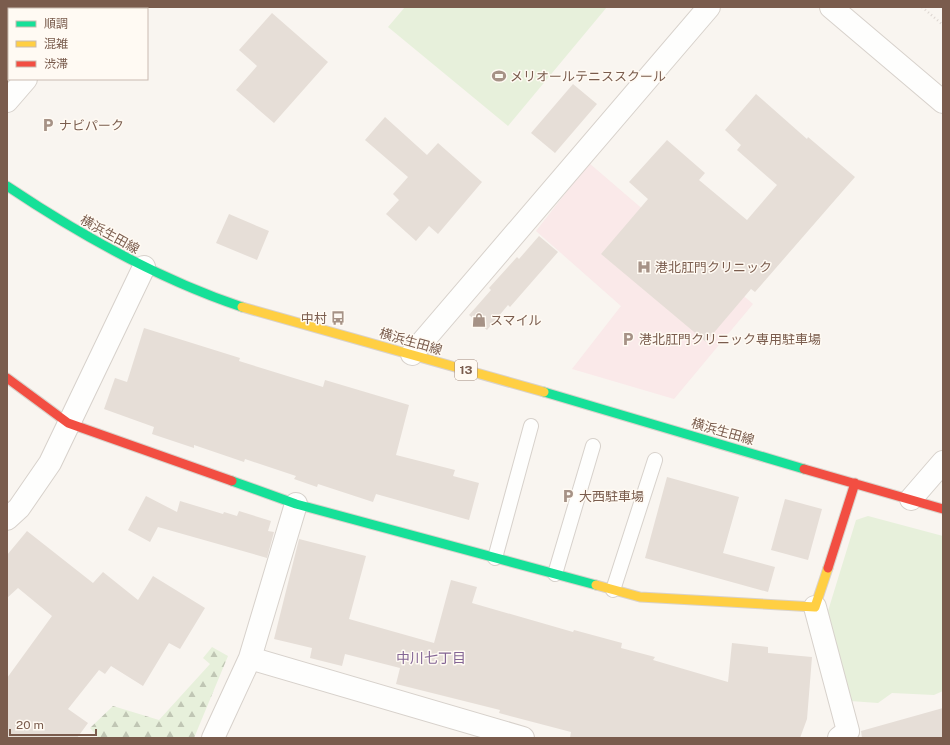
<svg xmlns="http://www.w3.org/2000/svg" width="950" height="745" font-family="'Public Sans','Noto Sans JP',sans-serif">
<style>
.medical{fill:#fae9e9}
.green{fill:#e7f0db}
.forest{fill:url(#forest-firs)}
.building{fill:#e6ded7}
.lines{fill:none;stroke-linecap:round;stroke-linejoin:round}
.lane-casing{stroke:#d7d1cb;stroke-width:16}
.street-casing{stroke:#d7d1cb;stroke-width:24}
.fast-casing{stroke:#d9d2cb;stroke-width:11}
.slow-casing{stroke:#d9d2cb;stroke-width:11}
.jam-casing{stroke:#d9d2cb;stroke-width:11}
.path{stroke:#dcd5d0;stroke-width:2.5;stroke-dasharray:1 3;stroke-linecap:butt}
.lane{stroke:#fefefd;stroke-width:14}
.street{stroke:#fefefd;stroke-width:22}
.fast{stroke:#16e098;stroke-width:9}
.slow{stroke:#ffcf43;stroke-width:9}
.jam{stroke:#f24e42;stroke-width:9}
.labels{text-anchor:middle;stroke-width:3;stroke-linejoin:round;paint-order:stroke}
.shield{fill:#fffaf3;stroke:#a28b7f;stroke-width:1}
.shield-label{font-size:12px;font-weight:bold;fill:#7a5c4d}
.poi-label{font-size:13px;fill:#7a5c4d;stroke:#fffaf3;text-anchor:start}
.street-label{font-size:13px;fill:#7a5c4d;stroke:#fffaf3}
.neighbourhood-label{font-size:14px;fill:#846695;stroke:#fffaf3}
</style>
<defs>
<pattern id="forest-firs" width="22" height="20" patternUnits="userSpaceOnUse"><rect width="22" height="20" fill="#e7f0db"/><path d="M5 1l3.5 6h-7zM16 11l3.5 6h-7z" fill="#c0c6b4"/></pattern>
</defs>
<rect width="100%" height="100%" fill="#f9f5f0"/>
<path class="medical" d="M589 163 753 304 674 399 572 369 621 306 536 231Z"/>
<path class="green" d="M405 7H607L508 126 388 27Z
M868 516 943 536V691L934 695 892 693 878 703 850 701 828 611 856 520Z"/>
<path class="forest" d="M212 647 228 656 194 738H99L90 728 113 706 159 720 210 664 203 658Z"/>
<path class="building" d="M272 13 328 62 274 123 236 90 257 66 239 50Z
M573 84 597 104 555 153 531 133Z
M756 94 807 139 808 137 855 177 755 292 751 289 706 342 601 254 648 199 629 182 667 140 705 173 699 180 747 220 777 185 737 150 741 145 725 130Z
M385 117 427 155 438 143 482 182 438 234 429 226 416 241 386 214 399 200 393 194 408 177 365 140Z
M229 214 269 231 257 260 216 243Z
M539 236 558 252 510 307 508 305 487 330 469 315 491 290 489 288 517 257 519 259Z
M144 328 240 358 239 361 323 387 325 380 409 405 396 455 455 470 453 476 479 483 469 520 376 494 373 502 318 484 317 487 294 479 296 476 245 459 244 462 194 445V448L152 434 154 427 104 409 115 378 127 382Z
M667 477 739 497 723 553 775 567 768 592 645 558Z
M146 496 177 512 180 501 223 514 224 512 237 516 239 511 271 521 268 531 274 532 267 558 158 527 150 542 128 530Z
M785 499 822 509 808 560 771 550Z
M27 531 93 583 103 572 138 600 153 576 205 608 180 649 169 643 143 686 111 666 105 674 99 670 68 709 88 723 77 738H7V678L52 616 18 588 7 598V555Z
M299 539 366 556 349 619 434 643 451 580 477 587 472 603 573 632 574 630 622 643 621 648 655 657 653 660 728 682 732 643 768 647V653L812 657 807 719 800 738H570L571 732 499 713 500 710 396 684 400 668 345 654 342 666 310 658 312 648 274 639Z
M943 708V738H862L861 731Z"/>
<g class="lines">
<defs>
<path id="lane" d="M495 558 531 426
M555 574 593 446
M613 590 655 460"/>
<path id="street" d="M831 7 943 102
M84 9 86 7
M7 101 26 79
M412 354 709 7
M911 499 943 462
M7 519 19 508 50 463 144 267
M815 607 848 731 839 738
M250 658 523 738
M213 738 250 658 296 504"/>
<path id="fast" d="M7 186C80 235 158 279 242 307
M544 392 804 469
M232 481 296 504 596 585"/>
<path id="slow" d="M242 307 544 392
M596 585 640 597 815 607 828 568"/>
<path id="jam" d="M7 378 68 423 232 481
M804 469 943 509
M828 568 855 483"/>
</defs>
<use href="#lane" class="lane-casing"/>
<use href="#street" class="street-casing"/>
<use href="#fast" class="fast-casing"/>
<use href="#slow" class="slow-casing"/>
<use href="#jam" class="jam-casing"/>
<path class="path" d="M922 7 943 25"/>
<use href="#lane" class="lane"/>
<use href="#street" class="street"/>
<use href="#fast" class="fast"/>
<use href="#slow" class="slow"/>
<use href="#jam" class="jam"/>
</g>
<defs>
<symbol id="stadium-bare" viewBox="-9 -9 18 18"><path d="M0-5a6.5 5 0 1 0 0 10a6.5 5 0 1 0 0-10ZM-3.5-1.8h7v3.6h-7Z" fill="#a69286" stroke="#fffaf3" stroke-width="2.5" paint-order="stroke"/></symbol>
<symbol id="parking-bare" viewBox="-9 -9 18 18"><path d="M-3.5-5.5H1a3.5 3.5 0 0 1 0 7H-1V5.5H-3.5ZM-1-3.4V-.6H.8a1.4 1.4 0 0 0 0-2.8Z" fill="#a69286" stroke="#fffaf3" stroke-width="2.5" paint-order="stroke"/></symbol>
<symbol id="hospital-bare" viewBox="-9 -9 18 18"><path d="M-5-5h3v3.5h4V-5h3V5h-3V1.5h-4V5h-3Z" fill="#a69286" stroke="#fffaf3" stroke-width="2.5" paint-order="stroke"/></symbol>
<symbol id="bus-bare" viewBox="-9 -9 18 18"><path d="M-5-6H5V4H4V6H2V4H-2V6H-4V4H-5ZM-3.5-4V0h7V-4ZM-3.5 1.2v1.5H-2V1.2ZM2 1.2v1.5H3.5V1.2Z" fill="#a69286" stroke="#fffaf3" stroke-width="2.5" paint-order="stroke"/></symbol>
<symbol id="shop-bare" viewBox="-9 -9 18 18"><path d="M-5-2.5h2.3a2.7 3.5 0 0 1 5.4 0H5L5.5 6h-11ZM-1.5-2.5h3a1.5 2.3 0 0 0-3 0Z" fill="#a69286" stroke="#fffaf3" stroke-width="2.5" paint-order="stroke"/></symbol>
</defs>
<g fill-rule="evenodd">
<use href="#stadium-bare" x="489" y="66" width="20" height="20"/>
<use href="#parking-bare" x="38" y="115" width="20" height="20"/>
<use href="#hospital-bare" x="634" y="257" width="20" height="20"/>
<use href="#bus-bare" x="328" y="308" width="20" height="20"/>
<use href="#shop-bare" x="469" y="310" width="20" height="20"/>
<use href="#parking-bare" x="618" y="329" width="20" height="20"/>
<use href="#parking-bare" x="558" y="486" width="20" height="20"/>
</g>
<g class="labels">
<rect class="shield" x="455" y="360" width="22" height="20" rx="3"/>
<g class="shield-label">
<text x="466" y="374">13</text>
</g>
<g class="poi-label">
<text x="510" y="81">メリオールテニススクール</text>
<text x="59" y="130">ナビパーク</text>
<text x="655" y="272">港北肛門クリニック</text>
<text x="327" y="323" text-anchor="end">中村</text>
<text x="490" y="325">スマイル</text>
<text x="639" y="344">港北肛門クリニック専用駐車場</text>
<text x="579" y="501">大西駐車場</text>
</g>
<g class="street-label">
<text transform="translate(110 234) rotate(29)" y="5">横浜生田線</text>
<text transform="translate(411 341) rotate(16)" y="5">横浜生田線</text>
<text transform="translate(723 431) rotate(16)" y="5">横浜生田線</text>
</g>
<g class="neighbourhood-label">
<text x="431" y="663">中川七丁目</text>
</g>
</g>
<rect width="950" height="745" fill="none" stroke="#7a5c4d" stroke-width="16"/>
<rect x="8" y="8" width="140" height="72" fill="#fffaf3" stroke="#cabbb1"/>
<rect x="16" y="21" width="20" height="6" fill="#16e098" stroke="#cabbb1"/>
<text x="44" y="28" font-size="12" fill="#7a5c4d">順調</text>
<rect x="16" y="41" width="20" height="6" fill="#ffcf43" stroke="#cabbb1"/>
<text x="44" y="48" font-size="12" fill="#7a5c4d">混雑</text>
<rect x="16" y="61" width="20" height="6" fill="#f24e42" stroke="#cabbb1"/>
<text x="44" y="68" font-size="12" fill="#7a5c4d">渋滞</text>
<path d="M10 729v6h86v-6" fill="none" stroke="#7a5c4d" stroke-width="2"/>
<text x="16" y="729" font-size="12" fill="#7a5c4d" stroke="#fffaf3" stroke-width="3" paint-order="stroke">20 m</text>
</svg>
